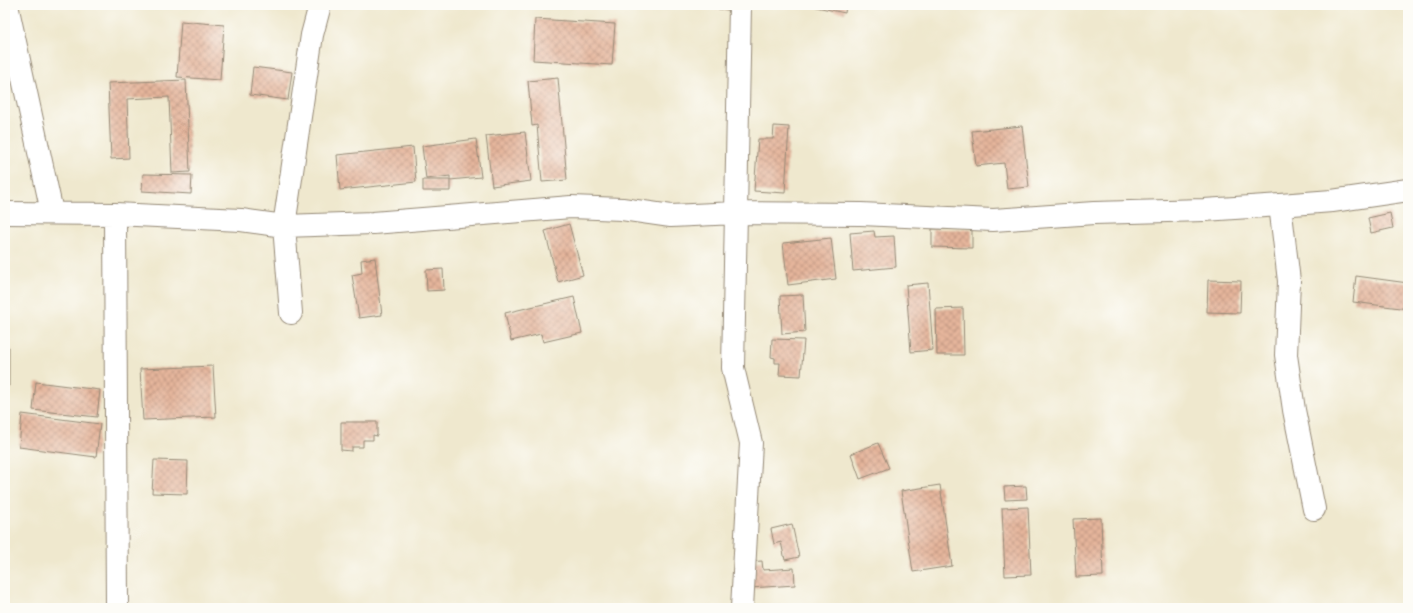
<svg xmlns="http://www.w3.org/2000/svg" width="1413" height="613" font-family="'Architects Daughter',sans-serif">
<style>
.building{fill:url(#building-cross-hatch)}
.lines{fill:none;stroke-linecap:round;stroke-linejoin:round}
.street-casing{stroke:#958976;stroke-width:24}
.street{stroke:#fff;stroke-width:22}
</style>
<defs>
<pattern id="building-cross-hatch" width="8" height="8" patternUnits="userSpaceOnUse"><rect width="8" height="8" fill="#e5b59b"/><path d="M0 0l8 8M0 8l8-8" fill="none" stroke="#bb937e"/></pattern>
</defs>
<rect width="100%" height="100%" fill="#fdfcf7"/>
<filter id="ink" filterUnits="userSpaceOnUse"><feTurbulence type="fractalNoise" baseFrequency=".025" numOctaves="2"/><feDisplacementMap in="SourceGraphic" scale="8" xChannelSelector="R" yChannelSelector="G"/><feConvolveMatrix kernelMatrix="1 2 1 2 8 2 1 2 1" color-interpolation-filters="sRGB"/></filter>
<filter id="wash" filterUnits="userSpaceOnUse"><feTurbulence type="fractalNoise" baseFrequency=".012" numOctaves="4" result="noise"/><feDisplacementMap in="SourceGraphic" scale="16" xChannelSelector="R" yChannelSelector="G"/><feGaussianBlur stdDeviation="0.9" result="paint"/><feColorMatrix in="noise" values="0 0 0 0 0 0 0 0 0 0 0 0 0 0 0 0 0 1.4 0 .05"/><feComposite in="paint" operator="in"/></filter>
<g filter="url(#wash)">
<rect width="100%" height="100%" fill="#efe8ce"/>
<g id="blocks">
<path class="building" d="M690 5H729L728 10 690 6Z
M807 5H846L845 13Z
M535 19 615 24 612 65 533 60Z
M181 21 224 25 220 80 177 77Z
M253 67 292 72 288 100 250 95Z
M558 78 567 180 542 182 537 125 532 126 528 81Z
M186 80 190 172 172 173 169 97 127 99 129 158 111 159 108 83Z
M774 126 789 127 785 193 754 191 758 139H773Z
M1022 126 1029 187 1007 189 1004 163 976 166 972 131Z
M525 132 531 181 492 186 486 136Z
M476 139 481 177 450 180V176L426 179 422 146Z
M413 147 416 182 340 190 337 155Z
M143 174 192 175 191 194 142 191Z
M423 180H450V191H423Z
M1390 213 1393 228 1371 233 1368 218Z
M569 224 583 275 558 282 545 231Z
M932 229H972V248L932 247Z
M874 231 875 237 894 236 896 267 853 271 850 233Z
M831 238 836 279 788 285 783 243Z
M375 258 382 315 359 318 352 275 362 273 361 260Z
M443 269 444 290 427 291 426 270Z
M1356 276 1408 283V309L1353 302Z
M1208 280 1241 281 1240 313 1207 312Z
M928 283 933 350 911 352 906 285Z
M803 295 805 332 782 334 780 296Z
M574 297 582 333 543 342 541 334 511 341 505 313Z
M963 308 964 355H937L936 309Z
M772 339 804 340 801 376 779 375 780 363H775V358L771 357Z
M5 347H9V386H5Z
M213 366 216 417 143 420 140 369Z
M36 382 100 390 97 417 33 410Z
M22 414 100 424 96 457 19 447Z
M341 422H377V436L373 435V440H363V447H352V451L341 450Z
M878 443 889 468 860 479 851 454Z
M154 460 188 461 187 494 152 493Z
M940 485 952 566 913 572 901 491Z
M1026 486 1027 499 1005 500 1004 487Z
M1028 507 1031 575 1005 576 1002 508Z
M1101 518 1103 576 1076 577 1073 519Z
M792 524 799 557 785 560 781 542 774 544 771 529Z
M762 561 763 570 794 568 795 585 750 588 748 562Z"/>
</g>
</g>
<g filter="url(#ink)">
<use href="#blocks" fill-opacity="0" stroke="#958976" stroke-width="1"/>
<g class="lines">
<defs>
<path id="street" d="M7 5 52 212
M740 5 733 368 751 443 742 608
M1280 205 1289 281 1286 355 1294 410 1314 509
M5 213 115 214 241 220 284 226 373 223 571 207 622 209 671 216 736 213 861 214 993 220 1094 213 1204 210 1280 205 1332 201 1408 190
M115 214 117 608
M291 313 284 226 312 35 320 5"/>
</defs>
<use href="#street" class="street-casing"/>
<use href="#street" class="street"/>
</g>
</g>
<rect width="1413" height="613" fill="none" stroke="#fdfcf7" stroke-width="20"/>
</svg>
